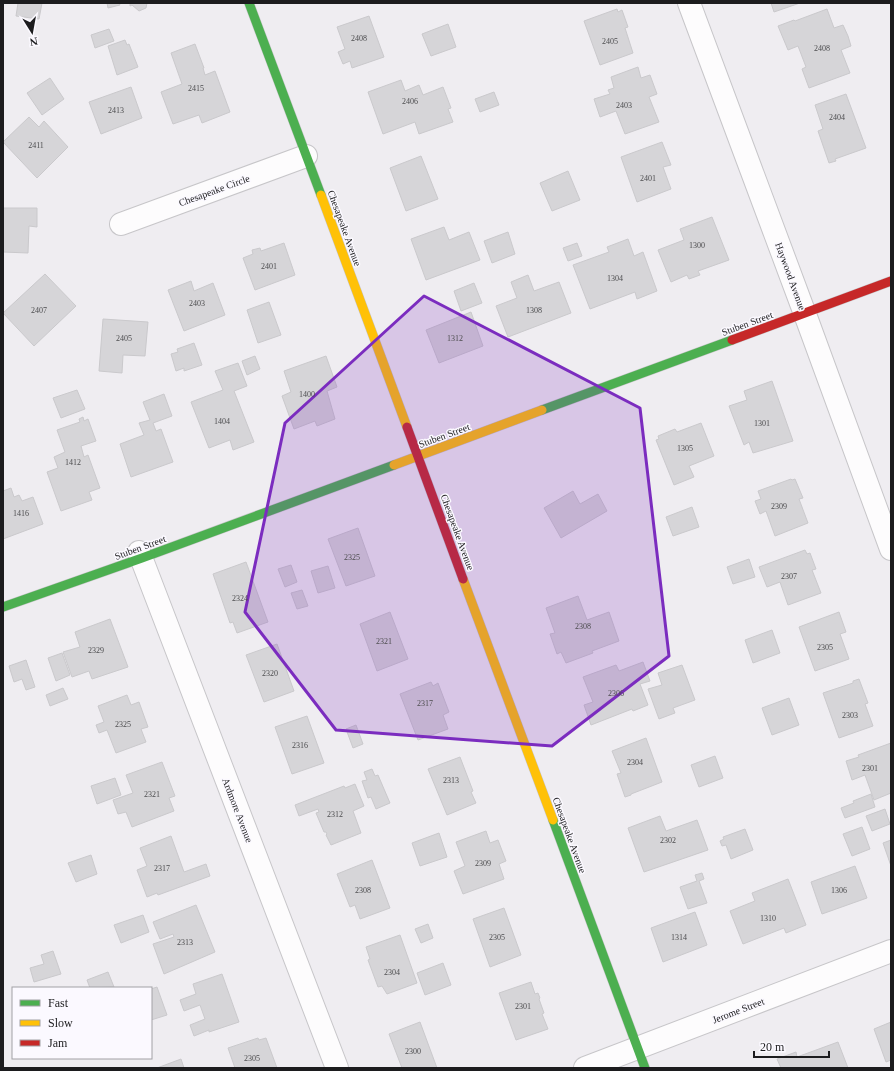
<svg xmlns="http://www.w3.org/2000/svg" width="894" height="1071" font-family="Georgia,serif">
<style>
.building{fill:#d6d5d8;stroke:#cac9cc}
.lines{fill:none;stroke-linecap:round;stroke-linejoin:round}
.street-casing{stroke:#c7c6c9;stroke-width:24}
.fast-casing{stroke:#c7c6c9;stroke-width:10}
.slow-casing{stroke:#c7c6c9;stroke-width:10}
.jam-casing{stroke:#c7c6c9;stroke-width:10}
.street{stroke:#fdfcfd;stroke-width:22}
.fast{stroke:#4caf50;stroke-width:9}
.slow{stroke:#ffc107;stroke-width:9}
.jam{stroke:#c62828;stroke-width:9}
.marked{fill:#7b2cbf;fill-opacity:0.2;stroke:#7b2cbf;stroke-width:3;stroke-linejoin:round}
.labels{text-anchor:middle;stroke-width:3;stroke-linejoin:round;paint-order:stroke}
.number-label{font-size:8px;fill:#4c4c4e}
.street-label{font-size:10px;fill:#1c1c1e;stroke:#fbf9ff}
</style>
<rect width="100%" height="100%" fill="#efedf1"/>
<path class="building" d="M18 3H42L39 19 16 16Z
M107 3H119L120 5 108 8Z
M130 3H147L146 8 139 11 132 5 130 6Z
M771 3H800L774 12Z
M617 9 618 12 622 10 628 27 625 28 633 53 600 65 584 21Z
M827 9 834 28 843 25 848 36 851 46 841 50 850 73 809 88 802 69 806 67 798 46 788 50 778 26 794 20 795 21Z
M369 16 384 57 352 68 350 61 343 64 338 52 345 49 337 27Z
M448 24 456 47 431 56 422 34Z
M109 29 114 41 95 48 91 35Z
M125 40 127 45 129 44 138 67 117 75 108 46Z
M195 44 204 68H203L205 75 215 71 230 112 202 123 199 115 173 124 161 92 182 84 171 53Z
M638 67 641 78 650 75 657 94 649 97 659 122 625 134 616 111 600 117 594 99 610 94 608 90 614 88 611 77Z
M50 78 64 99 42 115 27 93Z
M401 80 405 91 419 85 423 95 443 87 451 108 448 109 453 122 419 134 415 122 383 134 368 92Z
M131 87 142 118 101 134 89 102Z
M494 92 499 105 480 112 475 99Z
M846 94 866 148 835 159 836 161 829 163 818 131 823 129 815 105Z
M29 117 39 127 44 121 68 147 37 178 3 142Z
M662 142 671 165 663 167 671 189 637 202 621 157Z
M421 156 438 199 406 211 390 168Z
M568 171 580 200 552 211 540 183Z
M3 208H37V227L29 226 28 253 3 252Z
M712 217 729 260 698 271 700 275 689 279 687 275 671 282 658 250 684 240 680 229Z
M444 227 449 240 469 232 480 260 426 280 411 239Z
M508 232 515 254 492 263 484 241Z
M628 239 634 256 643 252 657 291 637 299 635 292 590 309 573 265 609 252 607 247Z
M284 243 295 275 255 290 243 258 253 254 252 250 260 248 261 251Z
M577 243 582 256 568 261 563 248Z
M45 274 76 306 34 346 3 313Z
M528 275 534 291 559 282 571 313 508 337 496 306 517 298 511 282Z
M191 281 194 291 213 283 225 315 184 331 168 290Z
M474 283 482 303 461 311 454 291Z
M269 302 281 335 258 343 247 310Z
M471 312 483 346 439 363 426 330Z
M103 319 148 322 145 356 123 355 122 373 99 371Z
M194 343 202 365 184 371V368L176 371 171 354 178 352 177 349Z
M255 356 260 369 247 375 242 361Z
M326 356 337 387 327 391 335 419 317 426 315 421 294 429 282 396 291 392 284 371Z
M238 363 247 386 234 391 254 442 233 450 230 440 209 448 191 402 223 390 215 371Z
M772 381 793 441 753 453 749 442 744 445 729 406 747 400 744 391Z
M77 390 85 409 61 418 53 398Z
M164 394 172 416 153 423 156 431 161 429 173 462 131 477 120 444 144 435 139 423 150 420 143 402Z
M83 417 84 421 88 419 96 441 81 446 84 457 88 455 100 488 89 492 92 500 61 511 47 472 58 468 54 457 65 452 57 430 80 422 79 419Z
M701 423 714 456 689 466 694 477 674 485 656 440 659 439 658 436 675 429 677 432Z
M791 479 792 480 795 479 803 498 799 499 808 523 775 536 766 511 760 514 755 501 761 499 758 491Z
M11 488 14 497 19 495 22 501 33 497 43 524 3 539V491Z
M573 491 580 504 598 494 607 511 561 538 544 508Z
M692 507 699 527 673 536 666 517Z
M358 528 375 576 346 586 328 539Z
M805 550 807 554 810 553 816 569 812 570 821 593 788 605 780 582 767 587 759 567Z
M749 559 755 577 733 584 727 567Z
M246 562 268 622 237 633 233 622 230 623 213 574Z
M291 565 297 582 285 587 278 569Z
M328 566 335 588 318 593 311 571Z
M302 590 308 606 297 609 291 593Z
M578 596 587 620 609 612 619 641 592 651 593 653 566 663 561 652 557 654 550 634 555 633 546 608Z
M390 612 408 659 377 671 360 624Z
M839 612 846 632 840 634 849 659 815 671 799 627Z
M110 619 128 667 92 679 89 671 72 677 63 652 80 647 75 632Z
M772 630 780 653 753 663 745 640Z
M277 644 294 691 264 702 246 655Z
M62 653 70 675 56 681 48 658Z
M26 660 35 687 26 690 22 679 14 682 9 666Z
M643 662 650 681 640 684 648 705 633 711 632 709 591 725 584 705 593 702 583 677 616 665 619 671Z
M682 665 695 700 673 708 675 713 659 719 648 689 662 685 658 673Z
M859 679 868 703 865 704 873 726 839 738 823 693 853 683V681Z
M431 682 433 686 438 683 449 712 443 715 448 729 418 740 400 694Z
M63 688 68 699 50 706 46 695Z
M127 695 131 705 139 702 148 727 141 729 146 742 116 753 107 730 99 733 96 725 104 722 98 706Z
M789 698 799 725 772 735 762 708Z
M307 716 324 763 292 774 275 727Z
M356 725 363 744 353 748 346 729Z
M646 738 662 782 631 794V795L625 797 617 774 621 773 612 751Z
M891 743V793L874 800 865 775 852 780 846 761 859 757 858 755Z
M715 756 723 778 699 787 691 765Z
M460 757 473 791 471 792 476 803 447 815 428 769Z
M162 762 175 796 169 798 174 811 132 827 126 812 118 814 113 800 133 793 126 775Z
M372 769 375 776 378 775 390 803 376 809 371 797 368 798 362 781 367 780 364 772Z
M115 778 121 795 97 804 91 786Z
M355 784 364 806 353 811 361 833 331 845 326 835 327 834 326 832H324L316 813 319 812 318 809 299 816 295 805 344 786 345 788Z
M871 794 875 807 845 818 841 808 854 803 853 801Z
M885 809 890 824 872 831 866 816Z
M660 816 666 831 697 820 708 850 644 872 628 828Z
M862 827 870 849 852 856 843 834Z
M745 829 753 850 731 859 726 845 722 846 720 841 724 839 723 837Z
M486 831 490 843 498 840 506 861 499 864 504 879 463 894 454 871 465 866 456 842Z
M439 833 447 857 420 866 412 843Z
M171 836 184 872 206 864 210 876 158 895 157 893 147 897 137 870 147 866 140 848Z
M891 840V866L883 843Z
M91 855 97 874 76 882 68 863Z
M372 860 390 908 360 919 355 905 350 907 337 874Z
M855 866 867 898 822 914 811 882Z
M702 873 704 879 699 881 707 903 688 909 680 887 697 881 695 875Z
M788 879 806 925 786 933 784 928 743 944 730 911 755 901 752 893Z
M196 905 215 952 164 974 153 944 174 937 173 934 160 939 153 922Z
M504 908 521 955 490 967 473 919Z
M695 912 707 945 663 962 651 928Z
M143 915 149 932 121 943 114 925Z
M428 924 433 938 421 943 415 929Z
M400 935 417 983 387 994 382 986 378 987 368 960 370 959 366 947Z
M53 951 61 974 34 982 30 968 44 964 41 955Z
M443 963 451 985 425 995 417 973Z
M108 972 114 987 90 988 87 980Z
M222 974 239 1022 209 1032V1030L194 1036 190 1025 205 1019 200 1005 184 1011 180 1000 196 994 193 984Z
M531 982 535 994 538 993 540 998 539 999 544 1013 542 1014 548 1029 516 1040 499 993Z
M157 987 167 1015 151 1020V989Z
M420 1022 437 1068H402L389 1034Z
M891 1022V1060L886 1062 874 1029Z
M258 1038 259 1040 266 1038 277 1068H235L228 1048Z
M838 1042 848 1068H781L777 1059 796 1052 797 1057Z
M181 1059 184 1068H157Z"/>
<g class="lines">
<defs>
<path id="street" d="M689 3 802 306 891 549
M121 224 306 156
M139 552 337 1068
M585 1068 891 951"/>
<path id="fast" d="M249 3 321 195
M542 410 732 340
M3 607 142 558 394 465
M553 820 645 1068"/>
<path id="slow" d="M321 195 407 427
M394 465 542 410
M463 579 553 820"/>
<path id="jam" d="M732 340 891 281
M407 427 463 579"/>
</defs>
<use href="#street" class="street-casing"/>
<use href="#fast" class="fast-casing"/>
<use href="#slow" class="slow-casing"/>
<use href="#jam" class="jam-casing"/>
<use href="#street" class="street"/>
<use href="#fast" class="fast"/>
<use href="#slow" class="slow"/>
<use href="#jam" class="jam"/>
</g>
<path class="marked" d="M424 296 640 408 669 656 552 746 336 730 245 612 285 423Z"/>
<g class="labels">
<g class="number-label">
<text x="359" y="41">2408</text>
<text x="610" y="44">2405</text>
<text x="822" y="51">2408</text>
<text x="196" y="91">2415</text>
<text x="410" y="104">2406</text>
<text x="624" y="108">2403</text>
<text x="116" y="113">2413</text>
<text x="837" y="120">2404</text>
<text x="36" y="148">2411</text>
<text x="648" y="181">2401</text>
<text x="697" y="248">1300</text>
<text x="269" y="269">2401</text>
<text x="615" y="281">1304</text>
<text x="197" y="306">2403</text>
<text x="39" y="313">2407</text>
<text x="534" y="313">1308</text>
<text x="124" y="341">2405</text>
<text x="455" y="341">1312</text>
<text x="307" y="397">1400</text>
<text x="222" y="424">1404</text>
<text x="762" y="426">1301</text>
<text x="685" y="451">1305</text>
<text x="73" y="465">1412</text>
<text x="779" y="509">2309</text>
<text x="21" y="516">1416</text>
<text x="352" y="560">2325</text>
<text x="789" y="579">2307</text>
<text x="240" y="601">2324</text>
<text x="583" y="629">2308</text>
<text x="384" y="644">2321</text>
<text x="825" y="650">2305</text>
<text x="96" y="653">2329</text>
<text x="270" y="676">2320</text>
<text x="616" y="696">2306</text>
<text x="425" y="706">2317</text>
<text x="850" y="718">2303</text>
<text x="123" y="727">2325</text>
<text x="300" y="748">2316</text>
<text x="635" y="765">2304</text>
<text x="870" y="771">2301</text>
<text x="451" y="783">2313</text>
<text x="152" y="797">2321</text>
<text x="335" y="817">2312</text>
<text x="668" y="843">2302</text>
<text x="483" y="866">2309</text>
<text x="162" y="871">2317</text>
<text x="363" y="893">2308</text>
<text x="839" y="893">1306</text>
<text x="768" y="921">1310</text>
<text x="497" y="940">2305</text>
<text x="679" y="940">1314</text>
<text x="185" y="945">2313</text>
<text x="392" y="975">2304</text>
<text x="523" y="1009">2301</text>
<text x="413" y="1054">2300</text>
<text x="252" y="1061">2305</text>
</g>
<g class="street-label">
<text transform="translate(214 190) rotate(-20)" y="4">Chesapeake Circle</text>
<text transform="translate(345 228) rotate(70)" y="4">Chesapeake Avenue</text>
<text transform="translate(791 276) rotate(70)" y="4">Haywood Avenue</text>
<text transform="translate(747 323) rotate(-20)" y="4">Stuben Street</text>
<text transform="translate(444 435) rotate(-20)" y="4">Stuben Street</text>
<text transform="translate(458 532) rotate(70)" y="4">Chesapeake Avenue</text>
<text transform="translate(140 547) rotate(-20)" y="4">Stuben Street</text>
<text transform="translate(238 810) rotate(69)" y="4">Ardmore Avenue</text>
<text transform="translate(570 835) rotate(70)" y="4">Chesapeake Avenue</text>
<text transform="translate(738 1010) rotate(-21)" y="4">Jerome Street</text>
</g>
</g>
<rect width="894" height="1071" fill="none" stroke="#1c1c1e" stroke-width="8"/>
<rect x="12" y="987" width="140" height="72" fill="#fbf9ff" stroke="#a2a1a5"/>
<rect x="20" y="1000" width="20" height="6" fill="#4caf50" stroke="#a2a1a5"/>
<text x="48" y="1007" font-size="12" fill="#1c1c1e">Fast</text>
<rect x="20" y="1020" width="20" height="6" fill="#ffc107" stroke="#a2a1a5"/>
<text x="48" y="1027" font-size="12" fill="#1c1c1e">Slow</text>
<rect x="20" y="1040" width="20" height="6" fill="#c62828" stroke="#a2a1a5"/>
<text x="48" y="1047" font-size="12" fill="#1c1c1e">Jam</text>
<g transform="translate(32 32) rotate(169)" stroke="#fbf9ff" stroke-width="3" paint-order="stroke">
<path d="M0-3L7 15L0 10L-7 15Z" fill="#1c1c1e"/>
<text y="-6" font-size="11" font-weight="bold" text-anchor="middle" fill="#1c1c1e">N</text>
</g>
<path d="M754 1051v6h75v-6" fill="none" stroke="#1c1c1e" stroke-width="2"/>
<text x="760" y="1051" font-size="12" fill="#1c1c1e" stroke="#fbf9ff" stroke-width="3" paint-order="stroke">20 m</text>
</svg>
